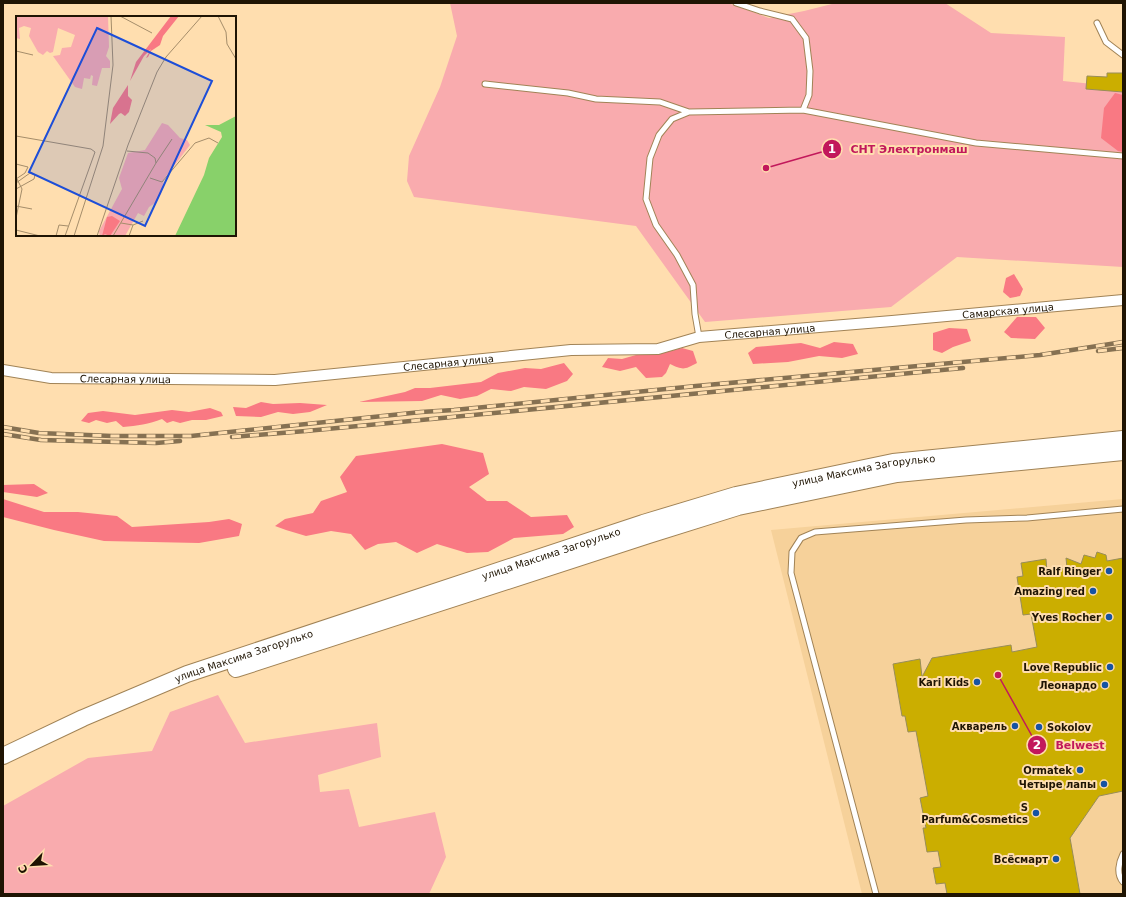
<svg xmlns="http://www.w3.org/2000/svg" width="1126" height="897" font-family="'DejaVu Sans',sans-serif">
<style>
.built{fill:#f6d19a}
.green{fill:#f9abae}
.forest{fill:#f97983}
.building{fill:#cbae00;stroke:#988d59}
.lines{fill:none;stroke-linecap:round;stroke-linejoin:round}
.service-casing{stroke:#a18356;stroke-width:7}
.minor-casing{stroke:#a18356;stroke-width:12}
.primary-casing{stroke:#a18356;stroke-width:18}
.service{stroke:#fff;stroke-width:5}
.minor{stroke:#fff;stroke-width:10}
.primary{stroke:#fff;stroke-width:16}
.rail-casing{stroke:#867152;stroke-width:4.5}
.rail{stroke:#ffdeaf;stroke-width:3;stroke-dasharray:9;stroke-linecap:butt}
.poi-dot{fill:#1653a4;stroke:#ffdeaf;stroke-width:1.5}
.labels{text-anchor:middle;stroke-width:4;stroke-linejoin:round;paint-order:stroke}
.street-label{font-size:10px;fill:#1f1403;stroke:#ffdeaf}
.poi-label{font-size:10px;font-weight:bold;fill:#1f1403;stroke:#ffdeaf;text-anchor:end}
.inset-road{fill:none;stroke:#a58d6a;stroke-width:1}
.view{fill:#1d4ed8;fill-opacity:0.15;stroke:#1d4ed8;stroke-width:2}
.inset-edge{fill:none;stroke:#1f1403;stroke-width:2}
.leader{fill:none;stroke:#c2185b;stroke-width:1.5}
.callout-dot{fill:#c2185b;stroke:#ffdeaf;stroke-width:1.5}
.mark-label{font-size:12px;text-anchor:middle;font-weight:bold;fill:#fff}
.callout-label{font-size:11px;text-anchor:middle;font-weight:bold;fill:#c2185b;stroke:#ffdeaf;stroke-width:4;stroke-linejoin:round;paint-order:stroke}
</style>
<rect width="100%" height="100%" fill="#ffdeaf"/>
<path class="built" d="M1123 499V894H862L771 530Z"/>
<path class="green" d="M450 3H728L769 18 804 11 836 3H945L991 33 1065 37 1063 81 1123 87V267L957 257 891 307 705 322 636 226 414 197 407 181 409 156 440 87 457 36Z
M218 695 245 743 377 723 381 757 318 775 320 792 349 789 359 827 435 812 446 857 429 894H3V806L88 758 152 751 170 712Z"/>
<path class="forest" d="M1115 93 1123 95V152L1118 151 1101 138 1104 108Z
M1014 274 1023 289 1020 296 1010 298 1003 292 1006 278Z
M1017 317H1036L1045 328 1035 339 1011 338 1004 332Z
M949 328 967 329 971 341 953 347 942 353 933 350V333Z
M834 342 853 344 858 354 842 358 819 356 788 362 753 364 748 353 756 347 801 343 820 348Z
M682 348 693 351 697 363C684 370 683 370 670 364L666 373 662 377 646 378 636 367 620 371 602 367 608 358 622 359 636 355 663 353Z
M564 363 573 374 567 381 546 389 524 387 511 391 491 389 477 396 460 399 441 395 422 401 359 402 405 392 415 388H430L481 382 498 373 525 368 541 369Z
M261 402 273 404 300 403 327 405 310 412 293 414 278 412 261 417 236 416 233 407 246 408Z
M210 408 221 412 223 416 206 420H192L180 423 173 421 167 423 162 419C149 424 137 426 123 427L116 421 107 423 96 420 89 423 81 421 88 413 103 411 135 415 172 410 189 412Z
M442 444 483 453 489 474 469 487 487 501H507L531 517 567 515 574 527 563 534 514 538 488 552 467 553 437 544 417 553 396 542 378 544 365 550 351 534 331 531 306 536 286 530 275 526 285 519 313 513 321 501 347 492 340 477 356 456Z
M34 484 48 493 37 497 3 492V485Z
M3 499 44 512H78L117 516 132 527 209 522 229 519 242 524 239 536 199 543 104 541 54 530 3 517Z"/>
<path class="building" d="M1107 73H1123V92L1086 89 1087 76 1107 77Z
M1097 552 1106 555 1107 561 1123 558V791L1099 796 1070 838 1080 894H947L945 883 936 884 933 868 941 867 938 851 927 852 923 828H926L920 798 928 796 916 731 908 732 905 716H902L893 664 920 659 922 677 932 658 1011 645 1012 652 1037 647 1031 614 1023 615 1017 577 1023 576 1021 563 1046 559 1047 572 1067 568 1066 558 1081 564 1084 555 1095 558Z"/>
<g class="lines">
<defs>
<path id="service" d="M736 3 760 11 792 19 806 38 810 71 809 95 803 110
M1097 23 1106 42 1123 55
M485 84 568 93 596 99 660 102 689 112
M699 337 695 314 693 285 677 255 656 225 646 199 650 158 659 135 672 119 689 112 803 110 976 143 1123 156
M1123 854C1119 862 1116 874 1123 882
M876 894 791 573 792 552 801 538 815 532 966 520 1027 518 1123 509"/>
<g id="minor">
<path id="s1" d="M3 370 51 378 275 380 571 350 658 349 699 337 892 321 1123 300"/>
</g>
<g id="primary">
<path d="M236 669 649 535 738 507 897 474 1123 452"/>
<path id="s2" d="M3 756 83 718 187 674 643 523 736 495 893 462 1123 439"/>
</g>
</defs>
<use href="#service" class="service-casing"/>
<use href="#minor" class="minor-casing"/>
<use href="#primary" class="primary-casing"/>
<use href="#service" class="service"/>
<use href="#minor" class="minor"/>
<use href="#primary" class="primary"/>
<defs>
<path id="rail" d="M1098 351 1123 348
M3 427 39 433 112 436H191L421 412 454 410 696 386 1040 355 1123 342
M3 434 41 440 156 443 180 441
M232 437 306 431 963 368"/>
</defs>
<use href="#rail" class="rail-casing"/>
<use href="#rail" class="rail"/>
</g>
<g class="poi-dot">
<circle cx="1109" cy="571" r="4"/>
<circle cx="1093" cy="591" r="4"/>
<circle cx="1109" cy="617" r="4"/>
<circle cx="1110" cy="667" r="4"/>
<circle cx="977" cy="682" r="4"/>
<circle cx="1105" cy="685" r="4"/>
<circle cx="1015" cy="726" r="4"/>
<circle cx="1039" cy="727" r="4"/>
<circle cx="1080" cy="770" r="4"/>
<circle cx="1104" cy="784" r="4"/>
<circle cx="1036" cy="813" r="4"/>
<circle cx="1056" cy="859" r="4"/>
</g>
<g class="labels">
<g class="street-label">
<text dy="4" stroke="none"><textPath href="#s1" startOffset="1010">Самарская улица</textPath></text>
<text dy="4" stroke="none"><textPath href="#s1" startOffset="771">Слесарная улица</textPath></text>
<text dy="4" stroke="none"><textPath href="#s1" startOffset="447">Слесарная улица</textPath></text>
<text dy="4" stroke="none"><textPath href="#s1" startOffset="123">Слесарная улица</textPath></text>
<text dy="4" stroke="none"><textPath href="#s2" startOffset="909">улица Максима Загорулько</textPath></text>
<text dy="4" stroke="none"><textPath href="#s2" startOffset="585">улица Максима Загорулько</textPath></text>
<text dy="4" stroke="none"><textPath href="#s2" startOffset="261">улица Максима Загорулько</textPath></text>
</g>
<g class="poi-label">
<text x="1101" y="575">Ralf Ringer</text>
<text x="1085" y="595">Amazing red</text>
<text x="1101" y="621">Yves Rocher</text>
<text x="1102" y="671">Love Republic</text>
<text x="969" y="686">Kari Kids</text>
<text x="1097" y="689">Леонардо</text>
<text x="1007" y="730">Акварель</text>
<text x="1047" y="731" text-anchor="start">Sokolov</text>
<text x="1072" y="774">Ormatek</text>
<text x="1096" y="788">Четыре лапы</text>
<text x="1028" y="811">S<tspan x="1028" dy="12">Parfum&amp;Cosmetics</tspan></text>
<text x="1048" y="863">Всёсмарт</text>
</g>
</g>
<g transform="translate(16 16)">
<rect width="220" height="220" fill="#ffdeaf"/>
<path d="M0 0H92L93 31 90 40 94 45V52H86L81 70 76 69 77 60 75 59 74 63 68 62 66 73 59 71 37 40 44 39 46 32 55 31 59 19 42 12 37 36 34 37 31 35 27 39 22 36 13 20 15 12 8 10 3 12 4 23 0 22ZM146 107 152 109 164 122 171 124 174 129 148 163 145 178 139 187 133 191 128 200 122 197 109 220H84L83 215 106 173 103 162 112 137 129 134Z" fill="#f9abae"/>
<path d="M155 0H163L147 20 144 29 135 35 132 41 130 42 135 33 128 40 114 65 120 46ZM112 69V80L116 84 113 96 109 100 105 97 103 98 94 108 97 92ZM96 200 104 205 94 220 89 218 86 220 91 201Z" fill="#f97983"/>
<path d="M220 100V220H159L188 159 193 142 206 121 205 116 189 109H203Z" fill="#88d16a"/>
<path class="inset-road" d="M104 0 136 17M202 0 210 16 211 28 220 43M0 35 17 39M0 120 75 133 79 136 49 220M140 147 156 123M0 148 12 151 9 157 0 163M134 162 146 166 179 127 193 122 202 127M0 167 14 157 19 159 18 163 0 173M0 190 16 193M0 202 6 173 1 163M105 207 117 209M0 214 24 220M40 220 43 209 52 210M58 220 87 130 97 49 95 0M81 220 112 129 141 56 150 41 186 0M97 220 140 147 139 142 132 137 111 135M113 220 117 209 127 205"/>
<path class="view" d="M81 12 196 65 129 210 13 156Z"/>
<rect width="220" height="220" class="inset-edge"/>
</g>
<path class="leader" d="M766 168L832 149M998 675L1037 745"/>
<g class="callout-dot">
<circle cx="766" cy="168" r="4"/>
<circle cx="998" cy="675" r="4"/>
<circle cx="832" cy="149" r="10"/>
<circle cx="1037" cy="745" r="10"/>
</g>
<g class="mark-label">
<text x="832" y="153">1</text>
<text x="1037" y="749">2</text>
</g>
<g class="callout-label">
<text x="909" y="153">СНТ Электронмаш</text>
<text x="1080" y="749">Belwest</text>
</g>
<rect width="1126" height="897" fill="none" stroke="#1f1403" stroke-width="8"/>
<g transform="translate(32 865) rotate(245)" stroke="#ffdeaf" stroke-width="3" paint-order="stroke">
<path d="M0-3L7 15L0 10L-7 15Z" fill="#1f1403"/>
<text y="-6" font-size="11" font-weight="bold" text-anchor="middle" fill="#1f1403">С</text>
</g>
</svg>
